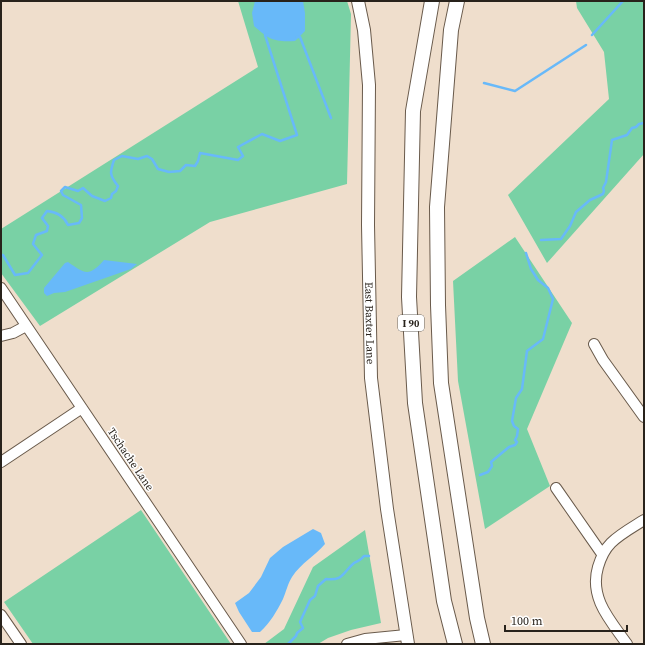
<svg xmlns="http://www.w3.org/2000/svg" width="645" height="645" font-family="'Source Serif 4',serif">
<style>
.green{fill:#79d1a5}
.water{fill:#68b9f9}
.lines{fill:none;stroke-linecap:round;stroke-linejoin:round}
.stream{stroke:#68b9f9;stroke-width:2.5}
.minor-casing{stroke:#695a4b;stroke-width:12}
.major-casing{stroke:#695a4b;stroke-width:14}
.highway-casing{stroke:#695a4b;stroke-width:16}
.minor{stroke:#fff;stroke-width:10}
.major{stroke:#fff;stroke-width:12}
.highway{stroke:#fff;stroke-width:14}
.labels{text-anchor:middle;stroke-width:3;stroke-linejoin:round;paint-order:stroke}
.shield{fill:#fff;stroke:#68645f;stroke-width:1}
.shield-label{font-size:10px;font-weight:bold;fill:#28221b}
.street-label{font-size:11px;fill:#28221b;stroke:#fff}
</style>
<rect width="100%" height="100%" fill="#efdecc"/>
<path class="green" d="M238 1H347L351 14 347 184 210 222 40 326 1 273V229L258 67Z
M576 1H644V154L547 263 508 195 609 99 604 52 577 8Z
M515 237 572 323 527 429 550 486 485 529 458 381 453 281Z
M141 510 231 644H33L4 602Z
M365 530 381 623 351 630 328 638 318 644H264L284 629 313 567Z"/>
<path class="water" d="M255 1H303L305 13V31L295 41C274 42 270 40 254 26L252 13Z
M104 260 137 264 131 269 65 292 54 293 47 296 44 293V288L65 263 68 262C85 274 89 277 104 260Z
M313 529 321 533 325 544C315 556 301 563 292 577 288 583 286 592 283 599 277 611 270 623 260 632H252L239 612 235 603 249 593 261 577 270 558 283 547Z"/>
<g class="lines">
<path class="stream" d="M592 35 623 1
M297 37H300L331 118
M484 83 515 91 586 45
M541 240 561 239 570 226 576 212 590 200 603 194 604 191 603 188 606 182 612 140 627 135 632 128 636 127 639 124 644 123
M1 255H3L15 275 28 273 42 255 33 244 36 235 47 231 48 226 42 218 47 211C57 212 64 216 68 225L79 223 82 218 81 205 63 195 61 191 65 187 78 191 83 188 92 196 105 201 111 198 112 194 116 191 118 186C109 175 110 172 114 160L122 156 138 159 147 156 152 159 158 169 169 172 180 171 186 165 195 166 198 161 200 153 238 160 243 156 238 147 262 134 280 141 297 135 265 35H268
M480 475 488 472 492 466 491 462 509 447 515 445 517 442 515 440 517 436 518 429 514 426 512 421 516 398 522 389 527 351 543 339 553 299 548 288 538 280 531 269 526 253
M288 644 296 636 297 633 303 628 300 622 310 600 315 596 318 586 326 579C344 581 343 572 354 563 359 560 360 561 364 556H369"/>
<defs>
<path id="minor" d="M1 288 241 644
M1 336 13 333 26 326
M594 344 603 360 644 417
M1 462 82 408
M556 488 602 554
M1 615 21 644
M347 644 365 639 406 635
M627 644C610 620 589 598 598 567 601 557 604 550 611 543 620 534 633 527 644 520"/>
<g id="major">
<path id="s1" d="M358 1 364 30 369 85 368 225 371 378 387 509 408 644"/>
</g>
<path id="highway" d="M432 1 413 111 409 297 415 403 444 601 455 644
M457 1 451 30 437 207 438 305 441 383 477 618 483 644"/>
</defs>
<use href="#minor" class="minor-casing"/>
<use href="#major" class="major-casing"/>
<use href="#highway" class="highway-casing"/>
<use href="#minor" class="minor"/>
<use href="#major" class="major"/>
<use href="#highway" class="highway"/>
</g>
<g class="labels">
<rect class="shield" x="398" y="315" width="26" height="16" rx="3"/>
<g class="shield-label">
<text x="411" y="327">I 90</text>
</g>
<g class="street-label">
<text dy="4" stroke="none"><textPath href="#s1" startOffset="323">East Baxter Lane</textPath></text>
<text transform="translate(131 459) rotate(56)" y="4">Tschache Lane</text>
</g>
</g>
<rect width="645" height="645" fill="none" stroke="#28221b" stroke-width="4"/>
<path d="M505 625v6h122v-6" fill="none" stroke="#28221b" stroke-width="2"/>
<text x="511" y="625" font-size="12" fill="#28221b" stroke="#ffffff" stroke-width="3" paint-order="stroke">100 m</text>
</svg>
